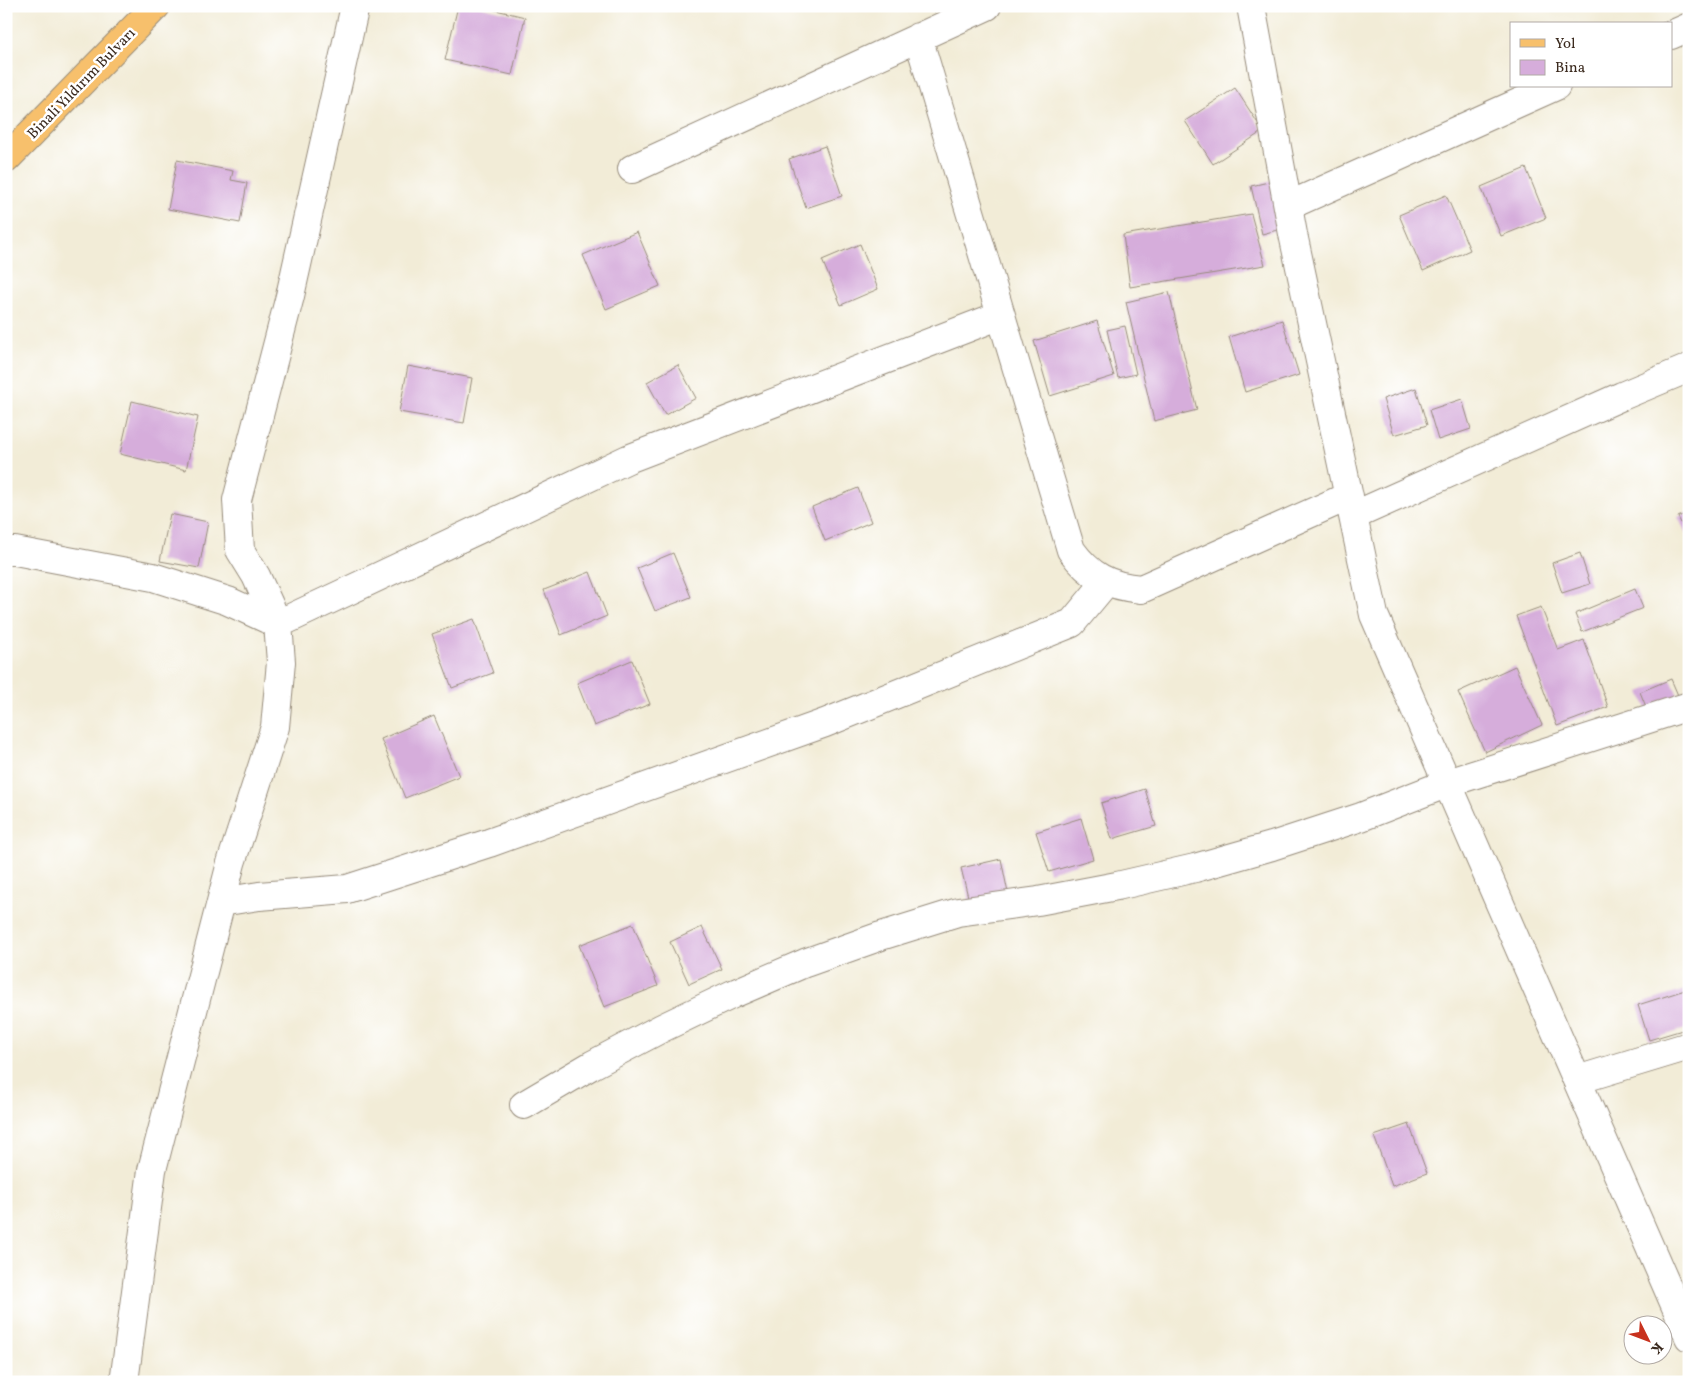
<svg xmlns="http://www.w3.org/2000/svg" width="1695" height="1388" font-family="Vollkorn,serif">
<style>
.building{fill:#d6addb}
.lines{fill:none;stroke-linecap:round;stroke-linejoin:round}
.minor-casing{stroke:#968b7a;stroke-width:30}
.major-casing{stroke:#968b7a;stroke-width:30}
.minor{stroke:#fff;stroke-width:28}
.major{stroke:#f7c06c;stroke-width:28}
.labels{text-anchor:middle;stroke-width:5;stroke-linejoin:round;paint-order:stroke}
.street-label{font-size:15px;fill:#3b2a1e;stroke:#fff}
</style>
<rect width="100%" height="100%" fill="#fff"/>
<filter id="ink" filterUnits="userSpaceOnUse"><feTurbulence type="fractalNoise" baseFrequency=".02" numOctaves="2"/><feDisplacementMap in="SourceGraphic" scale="10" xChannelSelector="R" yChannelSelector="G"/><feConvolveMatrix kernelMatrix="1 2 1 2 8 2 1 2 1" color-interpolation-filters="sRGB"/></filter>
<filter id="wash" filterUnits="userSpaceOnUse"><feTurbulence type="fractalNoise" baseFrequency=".0096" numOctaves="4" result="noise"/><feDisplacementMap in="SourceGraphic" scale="20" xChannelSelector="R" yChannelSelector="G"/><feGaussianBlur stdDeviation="1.12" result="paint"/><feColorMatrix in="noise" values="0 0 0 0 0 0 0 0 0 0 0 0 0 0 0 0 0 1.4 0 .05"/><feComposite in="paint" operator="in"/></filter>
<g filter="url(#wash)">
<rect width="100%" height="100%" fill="#f2ecd7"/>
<g id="blocks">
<path class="building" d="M458 6H479L525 17 512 75 445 60Z
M1235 88 1263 131 1213 164 1185 121Z
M825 146 842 196 806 208 789 159Z
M177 160 233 171 231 180 247 183 240 223 168 209Z
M1526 168 1546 218 1501 236 1481 187Z
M1273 181 1285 228 1262 234 1251 186Z
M1446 195 1470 250 1423 271 1399 215Z
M1251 214 1265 265 1130 287 1123 235Z
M637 232 660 286 606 309 583 255Z
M860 244 878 289 841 305 822 260Z
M1169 292 1197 410 1154 421 1126 302Z
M1282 320 1299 375 1245 392 1229 337Z
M1097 321 1114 376 1050 396 1034 341Z
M1125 326 1136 374 1118 378 1107 330Z
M678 365 696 398 665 415 647 382Z
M408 366 472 378 464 423 399 412Z
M1416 388 1427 425 1394 435 1383 399Z
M1462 399 1471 429 1438 440 1429 410Z
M132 401 198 417 186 470 120 454Z
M858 488 871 522 825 541 812 507Z
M1689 512V539L1678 517Z
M170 514 208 522 199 568 160 561Z
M673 553 691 597 655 611 637 568Z
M1580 553 1590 584 1562 593 1552 563Z
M590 572 607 616 561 635 544 590Z
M1635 589 1643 608 1582 632 1575 614Z
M1541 607 1558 650 1584 640 1608 707 1557 726 1516 616Z
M474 619 493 673 452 688 432 634Z
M632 660 650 704 594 726 577 683Z
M1515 666 1542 725 1485 752 1458 692Z
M1671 679 1680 700 1649 714 1640 692Z
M434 716 459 776 405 798 381 739Z
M1145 789 1156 826 1112 839 1101 803Z
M1081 818 1093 859 1049 872 1036 832Z
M1001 859 1008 893 969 901 961 868Z
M633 924 658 986 604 1007 579 945Z
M702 927 722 969 689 984 670 942Z
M1685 990 1689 1004V1028L1649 1040 1638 1005Z
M1409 1124 1427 1173 1392 1186 1374 1136Z"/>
</g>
</g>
<g filter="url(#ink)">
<use href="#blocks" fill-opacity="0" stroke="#968b7a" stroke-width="1"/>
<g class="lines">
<defs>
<path id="minor" d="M1251 6 1293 234 1374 615 1689 1337
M1671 35 1689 27
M918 37 1071 550C1090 576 1108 586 1141 589L1349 496
M632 169 987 6
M1288 206 1556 86
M1353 516 1622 396 1689 368
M6 551H15L153 577 228 601 278 624
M278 624 628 459 1001 315
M221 902 259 896 347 889 489 843 825 723 1072 623 1106 582
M1577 1080 1689 1046
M524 1105 592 1065 662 1028 733 994 805 963 881 936 958 912 1038 901 1117 886 1195 868 1272 846 1361 817 1448 783 1689 706
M124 1382 152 1170 231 863 275 727 281 662 278 624 256 576 240 550 237 500 290 296 355 6"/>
<path id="major" d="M6 159 156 6"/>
</defs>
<use href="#minor" class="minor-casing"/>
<use href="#major" class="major-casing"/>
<use href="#minor" class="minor"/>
<use href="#major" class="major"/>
</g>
</g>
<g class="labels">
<g class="street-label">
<text transform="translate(81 83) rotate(-46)" y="5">Binali Yıldırım Bulvarı</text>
</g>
</g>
<rect width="1695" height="1388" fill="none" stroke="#fff" stroke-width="25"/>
<rect x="1510" y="22" width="162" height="65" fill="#ffffff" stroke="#b1aaa5"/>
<rect x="1520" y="39" width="25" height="8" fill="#f7c06c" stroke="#b1aaa5"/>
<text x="1555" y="48" font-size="15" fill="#3b2a1e">Yol</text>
<rect x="1520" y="60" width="25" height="15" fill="#d6addb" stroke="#b1aaa5"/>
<text x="1555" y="72" font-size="15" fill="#3b2a1e">Bina</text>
<g transform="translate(1648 1340) rotate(132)"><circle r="24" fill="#ffffff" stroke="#b1aaa5"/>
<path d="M0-4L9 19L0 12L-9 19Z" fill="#c8321e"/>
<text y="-8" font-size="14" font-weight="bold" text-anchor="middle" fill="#3b2a1e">K</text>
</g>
</svg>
